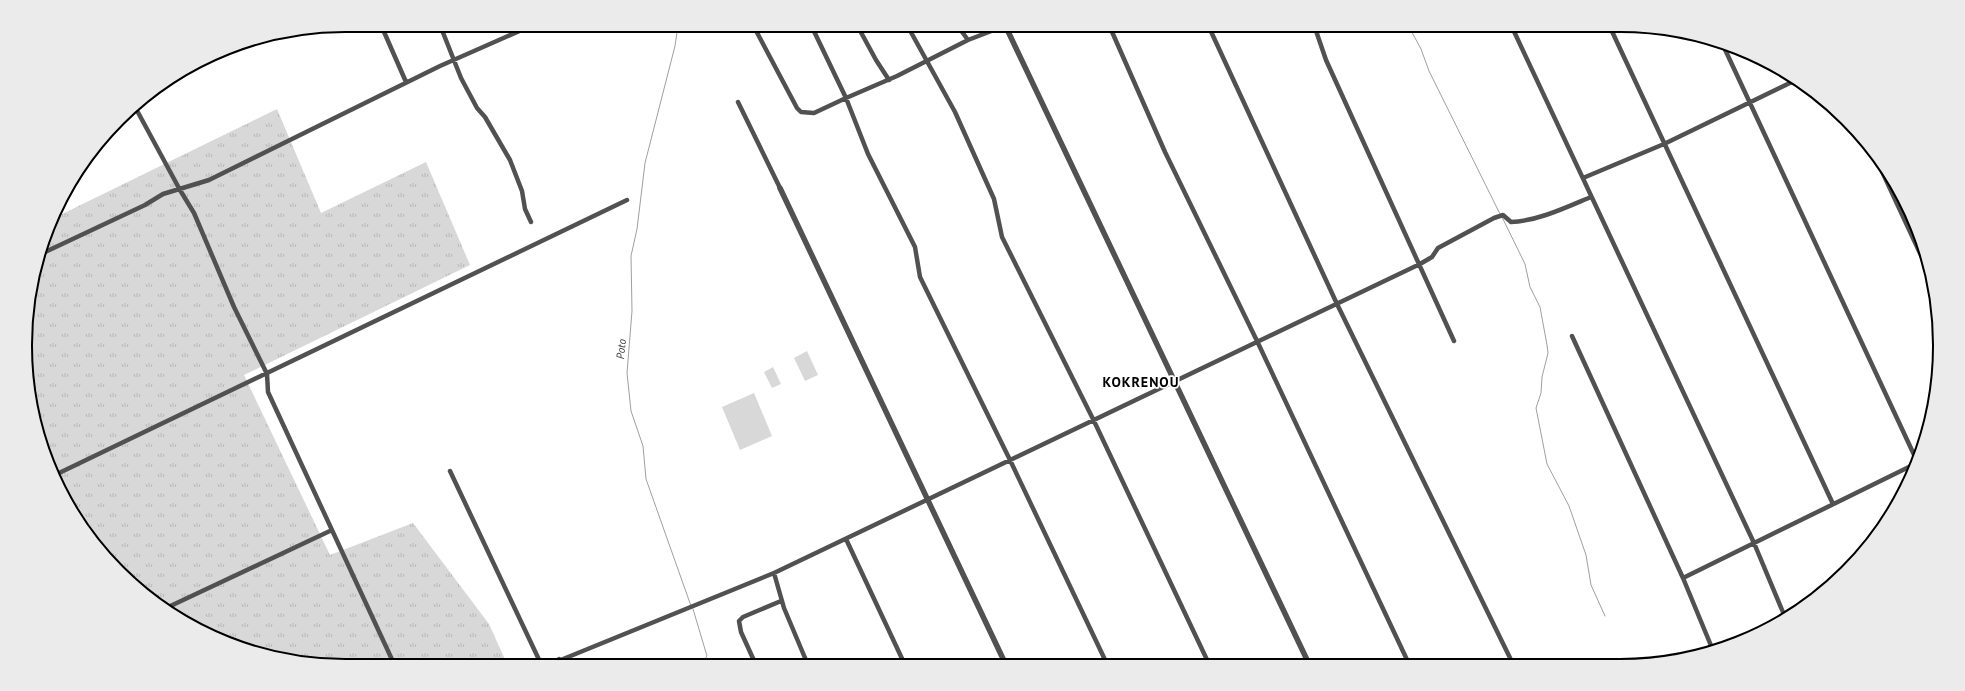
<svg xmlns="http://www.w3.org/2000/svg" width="1965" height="691" font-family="'PT Sans',sans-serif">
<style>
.grass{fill:url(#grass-tufts)}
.pitch{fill:#d8d8d8}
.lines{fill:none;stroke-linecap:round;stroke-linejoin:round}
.stream{stroke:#9f9f9f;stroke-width:1}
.minor{stroke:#515151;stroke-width:4.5}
.tertiary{stroke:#515151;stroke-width:5.5}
.labels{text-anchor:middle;stroke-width:3.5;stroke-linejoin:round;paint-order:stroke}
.water-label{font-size:11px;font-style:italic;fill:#404040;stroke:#fff}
.district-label{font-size:14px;font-weight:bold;letter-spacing:1px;fill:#000;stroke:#fff}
.rim{fill:none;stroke:#000;stroke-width:2}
</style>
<defs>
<pattern id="grass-tufts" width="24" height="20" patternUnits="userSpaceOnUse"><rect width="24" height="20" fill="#d8d8d8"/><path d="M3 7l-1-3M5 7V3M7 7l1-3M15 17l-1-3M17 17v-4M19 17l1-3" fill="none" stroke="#b8b8b8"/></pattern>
</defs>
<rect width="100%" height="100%" fill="#fff"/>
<path class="grass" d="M277 109 321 213 426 162 470 265 244 375 330 555 413 523 489 624 508 666H346L263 655 167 612 119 572 79 524 36 428 26 367 28 304 54 218Z"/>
<path class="pitch" d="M807 351 818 375 805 381 794 358Z
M773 367 781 384 772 388 764 372Z
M754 393 772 436 740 450 722 407Z"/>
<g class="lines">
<path class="stream" d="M678 25 675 46 645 163 637 229 631 256 632 311 627 373 631 411 643 446 646 479 691 606
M1408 25 1421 49 1429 71 1500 214
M1502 217 1525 264 1530 287 1540 307 1547 345 1548 353 1542 377 1541 393 1536 408 1547 464 1569 506 1586 555 1591 585 1605 616
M693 609 707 656 700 665"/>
<path class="minor" d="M381 25 406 82
M440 25 461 78 477 108 485 117 510 160 522 191 525 209 531 222
M753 25 797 108 801 112 814 113 846 98 897 76 968 40 1007 25
M811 25 846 98 868 154 915 247 920 277 1010 460 1107 664
M857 25 876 60 889 80
M907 25 955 112 994 199 1002 237 1094 421 1209 664
M957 25 968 40
M1109 25 1165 152 1258 343 1409 664
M1208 25 1337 304 1513 664
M1314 25 1326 60 1454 341
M1511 25 1754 543 1785 617
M1609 25 1833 504
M1722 43 1916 459
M738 102 780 188
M134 105 180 190 194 213 234 307 267 374 268 392 395 666
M1873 152 1931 277
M1583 178 1664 144 1796 80
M43 253 145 205 163 194 209 180 440 66 533 25
M1572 336 1683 578 1712 648
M450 471 542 666
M57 474 627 200
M846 539 905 665
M774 573 784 608 808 665
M1683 578 1915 464
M164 609 332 530
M559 659 562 666
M1500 664 1510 659
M756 665 741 632 739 621 743 617 781 601
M546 666 774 573 1420 264 1432 257 1438 248 1494 218 1503 215 1511 222C1538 221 1567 207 1591 197"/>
<path class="tertiary" d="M1005 25 1309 664
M780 188 1006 665"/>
</g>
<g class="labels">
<g class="water-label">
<text transform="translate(621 349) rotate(-85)" y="4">Poto</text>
</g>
<g class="district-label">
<text x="1141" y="387">KOKRENOU</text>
</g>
</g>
<path d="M0 0H1965V691H0ZM345 32H1620A313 313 0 0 1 1933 345V346A313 313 0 0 1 1620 659H345A313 313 0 0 1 32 346V345A313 313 0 0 1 345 32Z" fill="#ebebeb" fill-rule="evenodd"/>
<path class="rim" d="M345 32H1620A313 313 0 0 1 1933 345V346A313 313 0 0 1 1620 659H345A313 313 0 0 1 32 346V345A313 313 0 0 1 345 32Z"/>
</svg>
